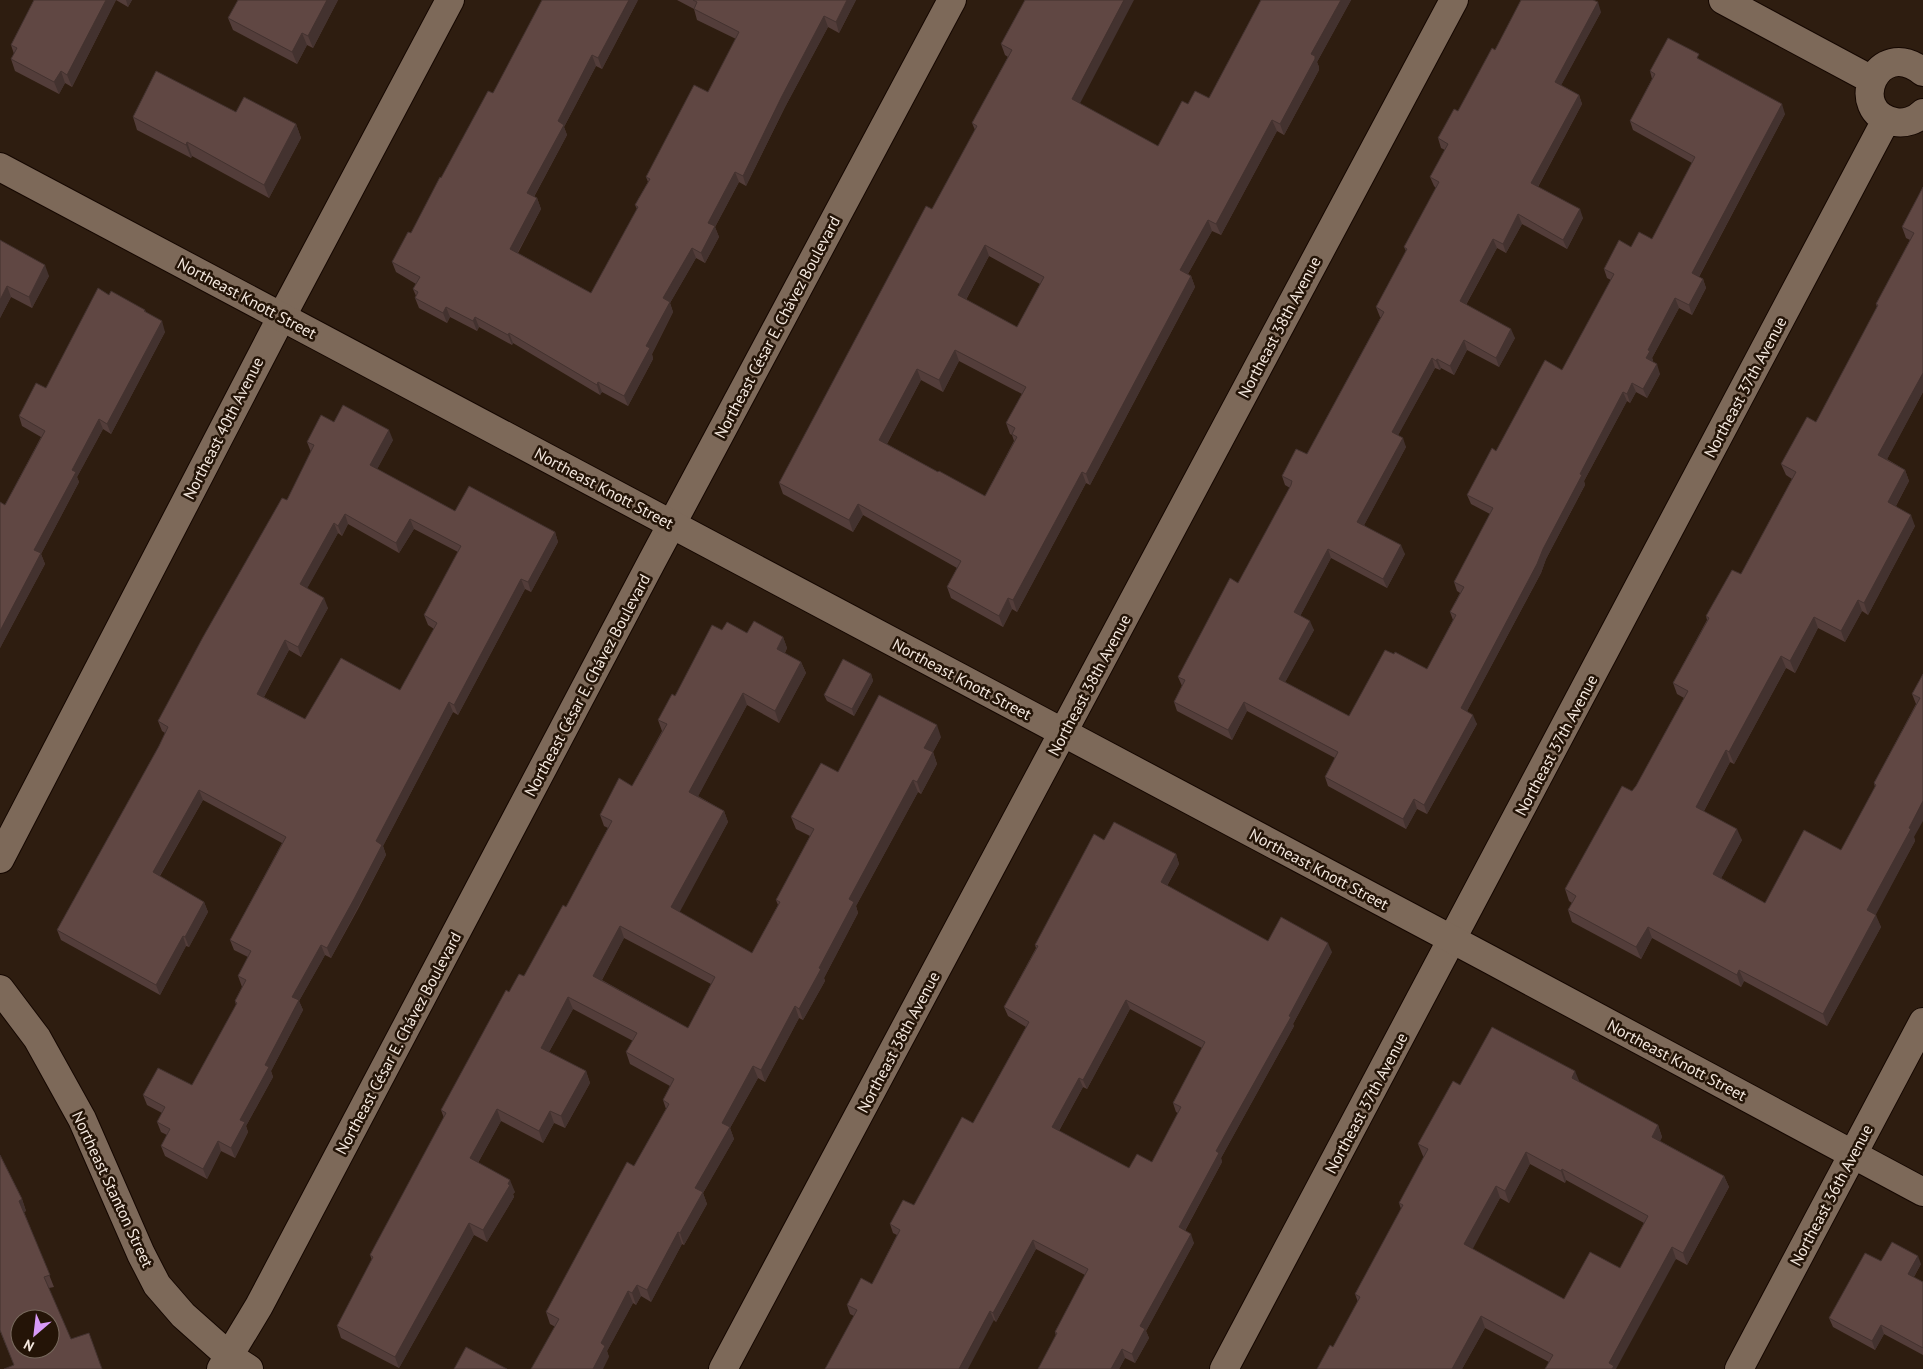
<svg xmlns="http://www.w3.org/2000/svg" width="1923" height="1369" font-family="'PT Sans',sans-serif">
<style>
.lines{fill:none;stroke-linecap:round;stroke-linejoin:round}
.minor-casing{stroke:#150700;stroke-width:30}
.tertiary-casing{stroke:#150700;stroke-width:30}
.minor{stroke:#7d6959;stroke-width:28}
.tertiary{stroke:#7d6959;stroke-width:28}
.wall{fill:#533d3a;fill-rule:evenodd}
.shaded-wall{fill:#43322f}
.building{fill:#604743;stroke:#43322f;fill-rule:evenodd}
.labels{text-anchor:middle;stroke-width:5;stroke-linejoin:round;paint-order:stroke}
.street-label{font-size:16px;fill:#f4e8df;stroke:#241407}
</style>
<rect width="100%" height="100%" fill="#2e1d10"/>
<g class="lines">
<defs>
<path id="minor" d="M1723 0 1872 80
M1923 72C1877 35 1845 112 1895 122 1905 124 1916 120 1923 113
M0 859 282 316 450 0
M0 989 37 1038 82 1119 141 1254 157 1285 183 1315 229 1356 249 1369
M221 1369 259 1306 651 563 952 0
M723 1369 1454 0
M1224 1369 1886 120
M1739 1369 1923 1022"/>
<path id="tertiary" d="M0 167 1489 959 1923 1192"/>
</defs>
<use href="#minor" class="minor-casing"/>
<use href="#tertiary" class="tertiary-casing"/>
<use href="#minor" class="minor"/>
<use href="#tertiary" class="tertiary"/>
</g>
<path class="wall" d="M34 0H132L128 7 116 0 72 87 65 83 59 94 15 71 11 59 14 54 11 45Z
M338 0 313 48 307 45 297 64 233 30 228 18Z
M638 0 602 69 596 66 564 127 567 135 534 197 537 198 541 209 518 253 591 293 637 209 635 205 648 182 646 177 708 92 736 39 697 20 694 9 677 0H856L839 33 828 27 785 107 746 186 739 182 715 227 719 237 705 263 696 258 670 303 673 312 652 354 653 359 628 406 602 392 600 395 513 343 512 345 479 327 477 331 450 317 447 323 419 308 415 298 416 296 413 289 416 284 396 272 392 262 411 233 441 178 493 93Z
M1025 0 1079 104 1158 146 1188 104 1209 98 1261 0H1351L1317 62 1319 67V70L1284 135 1277 131 1221 235 1212 231 1188 274 1191 276 1195 287 1090 485 1086 483 1017 612 1012 609 1003 627 951 598 947 587 957 568 863 515 853 532 783 494 779 483 932 209 975 130 972 123 1008 57 1005 55 1001 44ZM989 256 1040 284 1017 327 966 300ZM959 361 1022 394 1006 423 1010 434 1012 435 1014 441 985 496 938 472 887 444 921 380 943 392Z
M1601 12 1561 85 1579 95 1582 104 1538 187 1583 218 1567 249 1522 224 1506 253 1497 248 1466 305 1515 338 1499 367 1467 350 1454 375 1441 368 1440 370 1435 368 1398 435 1406 447 1364 525 1405 554 1387 588 1331 558 1300 616 1314 630 1285 682 1349 716 1394 654 1427 669 1453 620 1450 612 1460 593 1457 591 1454 582 1490 514 1471 504 1467 495 1496 451 1562 370 1611 280 1607 278 1604 269 1631 247 1652 239 1692 163 1633 130 1630 121 1652 79 1650 71 1701 60 1785 114 1699 277 1703 279 1706 288 1692 315 1679 308 1652 358 1653 360 1652 362 1660 374 1647 398 1636 392 1630 403 1627 401 1584 481 1585 485 1546 559 1541 573 1467 711 1477 724 1427 814 1417 809 1406 829 1328 786 1325 777 1335 758 1247 711 1232 740 1177 711 1174 702 1182 686 1178 677 1238 583 1290 488 1285 485 1282 476 1307 454 1381 317H1380L1376 307 1406 251 1404 247 1436 188 1434 186 1430 177 1445 150 1441 148 1438 138 1458 111 1495 50Z
M236 112 296 124 301 138 269 198 192 156 191 158 137 130 133 117Z
M1923 187V392L1887 459 1905 470 1909 481 1896 506 1915 526 1868 615 1862 611 1845 642 1818 628 1795 673 1786 668 1734 764 1730 762 1704 811 1742 840 1721 878 1765 903 1841 850 1875 787 1874 783 1916 704 1912 694 1923 674 1914 837 1915 841 1875 915 1881 927 1827 1026 1744 981 1741 987 1652 938 1641 959 1572 922 1568 910 1572 903 1569 901 1565 889 1636 786 1684 698 1677 694 1673 683 1707 620 1706 616 1741 574 1792 479 1786 475 1781 464 1816 422 1877 307 1876 304 1910 240 1906 238 1902 227Z
M0 240 49 276 32 308 11 297 0 318Z
M109 295 145 310 146 312 165 332 111 434 103 429 77 477 79 482 41 554 45 564 0 648V502L5 505 41 437 22 426 19 416 46 388Z
M334 422 393 440 377 469 455 511 555 532 558 542 531 592 525 589 458 715 453 712 383 846 386 855 358 909 331 958 325 955 299 1001 303 1010 271 1071 273 1077 246 1126 248 1132 235 1158 221 1151 207 1179 165 1156 161 1146 167 1135 161 1132 157 1122 162 1113 147 1105 143 1095 192 1085 236 1005 235 1001 242 987 238 976 248 957 234 950 230 940 282 843 203 800 160 876 204 902 208 912 189 947 186 946 160 995 61 940 57 930 159 746 165 733 162 731 158 721 287 500 311 452 307 442ZM348 524 399 553 414 529 458 552 424 615 428 625 434 629 400 690 305 719 264 697 289 650 301 657 328 608 307 588 338 533 342 536Z
M722 630 783 637 787 648 785 653 801 662 806 673 779 723 747 705 698 796 724 811 728 822 679 912 752 953 778 905 776 900 810 836 796 829 791 817 838 772 941 737 933 752 937 764 921 794 918 792 856 906 858 913 824 978 825 981 803 1020 799 1018 765 1082 758 1078 730 1128 734 1139 703 1193 707 1204 684 1245 682 1244 651 1302 641 1296 636 1305 633 1303 607 1351 609 1357 550 1324 546 1312 634 1166 666 1109 663 1100 670 1086 630 1064 626 1052 633 1041 573 1009 549 1052 586 1071 590 1083 565 1128 554 1123 543 1143 501 1121 478 1163 515 1192 513 1194 514 1197 487 1242 474 1235 399 1368 341 1338 337 1326 372 1260 370 1255 444 1118 441 1110 509 992 524 976 566 907 608 828 604 826 600 815 632 786 662 731 658 720ZM624 938 711 984 688 1028 602 980Z
M871 674 873 681 854 716 827 701 824 695Z
M1104 840 1176 854 1179 864 1167 886 1268 941 1332 952 1293 1024 1294 1026 1221 1158 1222 1162 1185 1231 1194 1243 1146 1331 1149 1338 1135 1363 1125 1358 1119 1369H1038L1056 1336 1055 1332 1085 1275 1036 1249 996 1322 994 1320 854 1316 850 1314 847 1305 872 1284 897 1235 893 1233 890 1224 914 1205 973 1123 1026 1027 1008 1016 1004 1007 1036 948 1035 945ZM1130 1009 1202 1048 1173 1103 1176 1112 1178 1113 1152 1162 1129 1168 1059 1131 1083 1087 1087 1089Z
M1579 1082 1658 1125 1662 1137 1660 1141 1724 1176 1729 1187 1687 1265 1676 1259 1549 1362 1485 1328 1462 1369H1317L1333 1347 1358 1302 1355 1294 1401 1209 1399 1203 1424 1157 1423 1156 1418 1144 1460 1085ZM1530 1164 1565 1183 1566 1180 1644 1223 1620 1268 1564 1299 1472 1249 1500 1198 1509 1203Z
M0 1155 22 1199 26 1211 24 1212 54 1287 49 1288 14 1365 0 1331Z
M1881 1261 1921 1264 1914 1277 1923 1282V1355L1884 1334 1875 1350 1833 1327 1829 1318Z"/>
<path class="shaded-wall" d="M106 0H116L72 87 67 75Z
M126 0H132L128 7Z
M327 0H338L313 48 308 36Z
M629 0H638L602 69 598 58Z
M847 0H856L839 33 836 22Z
M1124 0H1134L1076 111 1072 99Z
M1341 0H1351L1317 62 1319 67V70L1284 135 1280 124 1311 54Z
M1598 2 1601 12 1558 91 1555 82Z
M824 16 828 27 785 107 746 186 743 176 782 96Z
M302 33 307 45 297 64 292 52Z
M592 55 596 66 564 127 567 135 530 204 527 193 558 121Z
M61 71 65 83 59 94 54 82Z
M1579 95 1582 104 1535 192 1531 183Z
M1782 104 1785 114 1696 282 1692 273Z
M1272 120 1277 131 1221 235 1216 224Z
M296 124 301 138 269 198 264 185Z
M187 142 192 156 191 158 186 145Z
M735 172 739 182 715 227 719 237 705 263 701 253 708 223Z
M537 198 541 209 514 259 510 249Z
M1580 209 1583 218 1567 249 1563 240Z
M1518 214 1522 224 1506 253 1503 244Z
M1208 220 1212 231 1184 281 1180 270Z
M1493 239 1497 248 1463 310 1460 301Z
M985 245 989 256 962 307 958 295Z
M692 248 696 258 670 303 673 312 652 354 653 359 628 406 624 396 646 346 663 298Z
M45 265 49 276 32 308 29 297Z
M1191 276 1195 287 1090 485 1086 474Z
M1703 279 1706 288 1692 315 1689 305Z
M7 286 11 297 0 318V300Z
M1675 298 1679 308 1652 358 1653 360 1649 368 1646 358 1648 350Z
M446 307 450 317 447 323 443 313Z
M475 317 479 327 477 331 473 321Z
M162 321 165 332 111 434 107 424Z
M1511 329 1515 338 1499 367 1496 358Z
M509 333 513 343 512 345 508 335Z
M1464 340 1467 350 1454 375 1450 366Z
M955 350 959 361 943 392 939 380Z
M1432 358 1435 368 1395 441 1392 432Z
M1437 359 1441 368 1440 370 1436 361Z
M1657 364 1660 374 1647 398 1643 389Z
M917 369 921 380 883 451 879 440Z
M1923 373V392L1883 467 1878 455Z
M598 382 602 392 600 395 597 385Z
M1632 383 1636 392 1630 403 1627 394Z
M1623 392 1627 401 1584 481 1585 485 1546 559 1541 573 1464 717 1461 708 1543 549 1580 474Z
M99 419 103 429 77 477 79 482 41 554 45 564 0 648V631L34 550 72 470Z
M389 430 393 440 374 475 370 465Z
M1403 438 1406 447 1361 531 1357 522Z
M1905 470 1909 481 1892 513 1888 502Z
M1082 472 1086 483 1017 612 1013 600Z
M858 504 863 515 853 532 849 520Z
M345 514 348 524 342 536 338 526Z
M1911 515 1915 526 1868 615 1864 603Z
M410 519 414 529 399 553 396 543Z
M334 523 338 533 304 594 300 584Z
M555 532 558 542 531 592 528 582Z
M1401 545 1405 554 1387 588 1383 579Z
M1328 549 1331 558 1297 622 1294 612Z
M521 579 525 589 458 715 454 705Z
M324 598 328 608 301 657 298 647Z
M1008 598 1012 609 1003 627 999 616Z
M1858 600 1862 611 1845 642 1841 631Z
M1814 617 1818 628 1795 673 1790 661Z
M1310 621 1314 630 1282 688 1279 679Z
M783 637 787 648 781 660 777 649Z
M285 640 289 650 260 704 257 694Z
M1781 656 1786 668 1734 764 1729 752Z
M801 662 806 673 779 723 775 711Z
M871 674 873 681 854 716 852 709Z
M743 693 747 705 694 804 689 792Z
M449 702 453 712 383 846 386 855 331 958 327 948 376 841Z
M1244 702 1247 711 1232 740 1228 730Z
M1473 715 1477 724 1427 814 1424 805Z
M937 725 941 737 929 759 924 748Z
M1726 750 1730 762 1700 818 1696 807Z
M933 752 937 764 921 794 917 782Z
M913 780 918 792 856 906 858 913 824 978 825 981 803 1020 799 1009 819 968 849 899Z
M199 790 203 800 156 882 153 872Z
M1414 799 1417 809 1406 829 1403 819Z
M1923 801V821L1914 837 1915 841 1872 922 1867 910 1909 828Z
M724 811 728 822 676 919 671 907Z
M1737 829 1742 840 1717 886 1713 874Z
M1176 854 1179 864 1164 891 1161 882Z
M204 902 208 912 189 947 185 937Z
M1876 915 1881 927 1827 1026 1823 1014Z
M620 926 624 938 598 987 593 976Z
M1648 927 1652 938 1641 959 1636 947Z
M183 936 186 946 160 995 156 985Z
M1328 943 1332 952 1293 1024 1294 1026 1221 1158 1222 1162 1182 1236 1179 1227 1216 1151Z
M321 945 325 955 299 1001 303 1010 271 1071 273 1077 246 1126 248 1132 235 1158 231 1148 240 1120 265 1065 292 997Z
M1739 970 1744 981 1741 987 1737 975Z
M568 997 573 1009 545 1059 541 1048Z
M1126 1000 1130 1009 1087 1089 1083 1080Z
M795 1006 799 1018 765 1082 761 1070Z
M753 1066 758 1078 730 1128 734 1139 703 1193 707 1204 684 1245 680 1233 695 1188 722 1123Z
M586 1071 590 1083 565 1128 561 1116Z
M1575 1071 1580 1083 1572 1078Z
M1079 1078 1083 1087 1056 1136 1052 1127Z
M497 1109 501 1121 474 1170 470 1158Z
M550 1111 554 1123 543 1143 539 1131Z
M1658 1125 1662 1137 1656 1149 1652 1137Z
M218 1141 221 1151 207 1179 203 1169Z
M1526 1152 1530 1164 1509 1203 1505 1191Z
M1562 1169 1566 1180 1565 1183 1561 1171Z
M1724 1176 1729 1187 1687 1265 1683 1253Z
M510 1180 515 1192 513 1194 514 1197 487 1242 483 1230Z
M1496 1186 1500 1198 1469 1256 1464 1244Z
M22 1199 26 1211 23 1212 19 1201Z
M469 1223 474 1235 399 1368 395 1357Z
M678 1232 682 1244 651 1302 647 1290Z
M1191 1234 1194 1243 1146 1331 1149 1338 1135 1363 1132 1354 1140 1326Z
M1033 1240 1036 1249 996 1322 993 1313Z
M1672 1247 1676 1259 1616 1369H1611L1609 1363Z
M1918 1256 1921 1264 1911 1282 1908 1274Z
M637 1285 641 1296 636 1305 632 1293Z
M628 1291 633 1303 607 1351 609 1357 603 1369H593L601 1343Z
M990 1311 994 1320 968 1369H959Z
M1481 1316 1485 1328 1462 1369H1452Z
M1881 1325 1884 1334 1875 1350 1872 1341Z
M1122 1349 1125 1358 1119 1369H1111Z"/>
<path class="building" d="M34 0H106L67 75 61 71 54 82 11 59 17 48 11 45Z
M238 0H327L308 36 302 33 292 52 228 18Z
M542 0H629L598 58 592 55 558 121 564 125 527 193 537 198 510 249 591 293 638 207 635 205 650 179 646 177 694 85 708 92 739 32 694 9 697 2 693 0H847L836 22 824 16 782 96 743 176 735 172 708 223 715 226 701 253 692 248 663 298 670 302 646 346 650 348 624 396 598 382 597 385 509 333 508 335 475 317 473 321 446 307 443 313 415 298 418 292 413 289 420 277 392 262 408 232 411 233 440 177 441 178 488 91 493 93Z
M1025 0H1124L1072 99 1158 146 1182 101 1188 104 1195 91 1209 98 1261 0H1341L1311 54 1315 56V59L1280 124 1272 120 1216 224 1208 220 1180 270 1191 276 1086 474 1082 472 1013 600 1008 598 999 616 947 587 961 561 858 504 849 520 779 483 926 206 932 209 977 126 972 123 1012 50 1001 44ZM985 245 1044 277 1017 327 958 295ZM955 350 1026 387 1006 423 1015 428 1012 434 1017 437 985 496 939 471 938 472 879 440 917 369 939 380Z
M1521 0H1593L1598 2 1555 82 1579 95 1531 183 1580 209 1563 240 1518 214 1503 244 1493 239 1460 301 1511 329 1496 358 1464 340 1450 366 1437 359 1436 361 1432 358 1392 432 1403 438 1357 522 1401 545 1383 579 1328 549 1294 612 1310 621 1279 679 1349 716 1385 650 1394 654 1395 652 1427 669 1456 615 1450 612 1464 587 1454 582 1493 508 1467 495 1492 448 1496 451 1545 360 1562 370 1614 274 1604 269 1619 240 1631 247 1639 232 1652 239 1695 157 1630 121 1655 74 1650 71 1668 38 1699 54 1697 58 1782 104 1692 273 1703 279 1689 305 1675 298 1648 350 1650 351 1646 358 1657 364 1643 389 1632 383 1627 394 1623 392 1580 474 1582 475 1543 549 1537 564 1461 708 1473 715 1424 805 1414 799 1403 819 1325 777 1338 752 1244 702 1228 730 1174 702 1185 680 1178 677 1230 578 1238 583 1291 485 1292 481 1282 476 1296 449 1307 454 1384 312 1376 307 1407 249 1404 247 1439 182 1430 177 1448 144 1438 138 1454 109 1458 111 1492 48 1495 50Z
M156 71 236 112 244 97 296 124 264 185 187 142 186 145 133 117Z
M1923 187V373L1878 455 1905 470 1888 502 1911 515 1864 603 1858 600 1841 631 1814 617 1790 661 1781 656 1729 752 1726 750 1696 807 1737 829 1713 874 1765 903 1804 830 1841 850 1876 785 1874 783 1920 698 1912 694 1923 674V801L1909 828 1911 829 1867 910 1876 915 1823 1014 1739 970 1737 975 1648 927 1636 947 1568 910 1576 896 1565 889 1622 786 1632 791 1636 786 1688 691 1673 683 1709 618 1706 616 1732 570 1741 574 1796 472 1781 464 1807 417 1816 422 1878 305 1876 304 1914 233 1902 227Z
M0 240 45 265 29 297 7 286 0 300Z
M98 288 109 295 111 291 145 310 144 311 162 321 107 424 99 419 72 470 76 472 34 550 41 553 0 631V502L5 505 45 431 19 416 36 383 46 388Z
M343 405 389 430 370 465 455 511 469 486 555 532 528 582 521 579 454 705 449 702 376 841 382 845 354 899 327 948 321 945 292 997 299 1000 265 1065 269 1067 240 1120 245 1122 231 1148 218 1141 203 1169 161 1146 170 1129 157 1122 165 1107 143 1095 158 1068 192 1085 237 1003 235 1001 246 980 238 976 251 951 230 940 286 837 199 790 153 872 204 902 185 937 183 936 156 985 57 930 159 746 168 727 158 721 203 637 282 498 287 500 314 445 307 442 321 415 334 422ZM345 514 396 543 410 519 461 546 424 615 437 623 400 690 341 658 305 719 257 694 285 640 298 647 324 598 300 584 334 523 338 526Z
M754 621 783 637 777 649 801 662 775 711 743 693 689 792 724 811 671 907 752 953 780 902 776 900 814 829 791 817 821 763 838 772 879 695 937 725 924 748 933 752 917 782 913 780 849 899 854 902 819 968 821 969 799 1009 795 1006 761 1070 753 1066 722 1123 730 1127 695 1188 703 1192 680 1233 678 1232 647 1290 637 1285 632 1293 628 1291 601 1343 605 1346 593 1369H531L559 1319 546 1312 627 1162 634 1166 669 1104 663 1100 674 1079 626 1052 637 1033 568 997 541 1048 586 1071 561 1116 550 1111 539 1131 497 1109 470 1158 510 1180 508 1184 510 1185 483 1230 469 1223 395 1357 337 1326 373 1257 370 1255 446 1113 441 1110 506 990 509 992 519 974 524 976 563 905 566 907 612 821 600 815 619 778 632 786 667 724 658 720 672 694 675 696 712 625 722 630 727 622 747 633ZM620 926 715 977 688 1028 593 976Z
M843 659 871 674 852 709 824 695Z
M1114 822 1176 854 1161 882 1268 941 1281 917 1328 943 1289 1016 1291 1017 1216 1151 1219 1153 1179 1227 1191 1234 1140 1326 1145 1329 1132 1354 1122 1349 1111 1369H1038L1057 1333 1055 1332 1088 1269 1033 1240 993 1313 990 1311 959 1369H825L857 1310 847 1305 861 1278 872 1284 900 1230 890 1224 903 1200 914 1205 962 1117 973 1123 1029 1022 1004 1007 1038 946 1035 945 1094 834 1104 840ZM1126 1000 1205 1042 1173 1103 1181 1107 1152 1162 1137 1154 1129 1168 1052 1127 1079 1078 1083 1080Z
M1492 1027 1575 1071 1572 1078 1658 1125 1652 1137 1724 1176 1683 1253 1672 1247 1609 1363 1614 1366 1612 1369H1545L1553 1355 1481 1316 1452 1369H1317L1330 1345 1333 1347 1360 1297 1355 1294 1403 1205 1399 1203 1428 1149 1418 1144 1453 1081 1460 1085ZM1526 1152 1561 1171 1562 1169 1648 1216 1620 1268 1590 1252 1564 1299 1464 1244 1496 1186 1505 1191Z
M0 1155 22 1199 19 1201 50 1275 44 1277 71 1339 89 1333 102 1369H4L14 1365 0 1330ZM20 1319H50V1349H20Z
M1892 1242 1918 1256 1908 1274 1923 1282V1348L1881 1325 1872 1341 1829 1318 1865 1253 1881 1261Z
M466 1347 507 1369H454Z"/>
<g class="labels">
<g class="street-label">
<text transform="translate(247 298) rotate(28)" y="6">Northeast Knott Street</text>
<text transform="translate(777 327) rotate(-62)" y="6">Northeast César E. Chávez Boulevard</text>
<text transform="translate(1279 327) rotate(-62)" y="6">Northeast 38th Avenue</text>
<text transform="translate(1745 387) rotate(-62)" y="6">Northeast 37th Avenue</text>
<text transform="translate(223 428) rotate(-63)" y="6">Northeast 40th Avenue</text>
<text transform="translate(604 488) rotate(28)" y="6">Northeast Knott Street</text>
<text transform="translate(962 679) rotate(28)" y="6">Northeast Knott Street</text>
<text transform="translate(587 685) rotate(-62)" y="6">Northeast César E. Chávez Boulevard</text>
<text transform="translate(1089 685) rotate(-62)" y="6">Northeast 38th Avenue</text>
<text transform="translate(1556 745) rotate(-62)" y="6">Northeast 37th Avenue</text>
<text transform="translate(1319 869) rotate(28)" y="6">Northeast Knott Street</text>
<text transform="translate(898 1042) rotate(-62)" y="6">Northeast 38th Avenue</text>
<text transform="translate(398 1043) rotate(-62)" y="6">Northeast César E. Chávez Boulevard</text>
<text transform="translate(1677 1060) rotate(28)" y="6">Northeast Knott Street</text>
<text transform="translate(1366 1103) rotate(-62)" y="6">Northeast 37th Avenue</text>
<text transform="translate(113 1189) rotate(65)" y="6">Northeast Stanton Street</text>
<text transform="translate(1831 1195) rotate(-62)" y="6">Northeast 36th Avenue</text>
</g>
</g>
<g transform="translate(35 1334) rotate(208)"><circle r="24" fill="#241407" stroke="#77695d"/>
<path d="M0-4L9 19L0 12L-9 19Z" fill="#d89af8"/>
<text y="-8" font-size="14" font-weight="bold" text-anchor="middle" fill="#f4e8df">N</text>
</g>
</svg>
